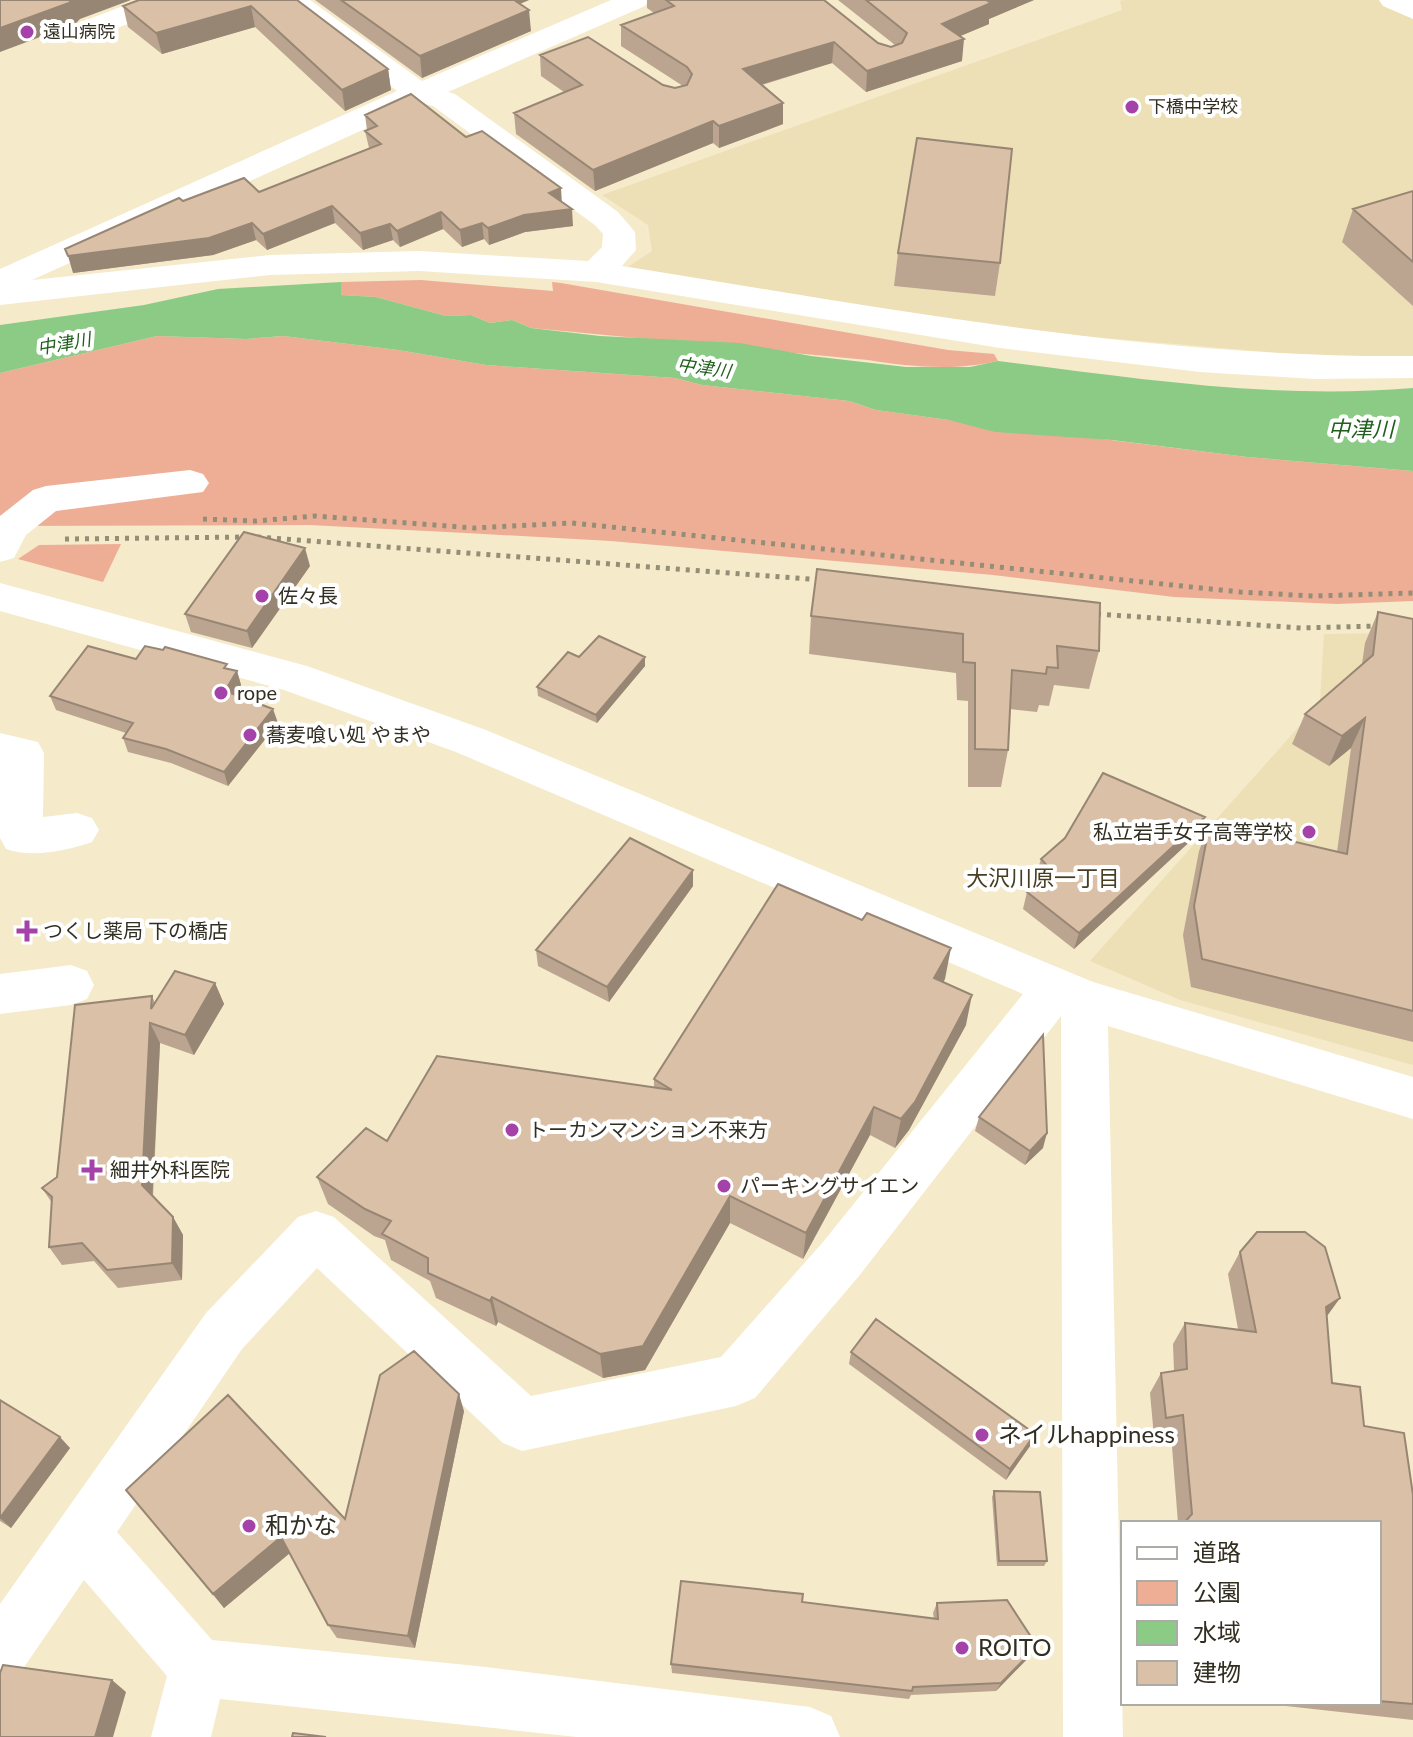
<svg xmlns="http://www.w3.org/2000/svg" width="1413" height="1737" font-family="Lato,'Noto Sans JP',sans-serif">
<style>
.built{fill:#ede0b7}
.green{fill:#eeae96}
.water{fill:#8bcb85}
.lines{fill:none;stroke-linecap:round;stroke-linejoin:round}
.path{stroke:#958e77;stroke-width:5;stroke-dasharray:4 6;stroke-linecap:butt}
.minor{fill:#fff;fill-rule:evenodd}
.wall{fill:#bba590}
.shaded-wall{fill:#988675}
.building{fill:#d9c0a7;stroke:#988675;stroke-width:2}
.poi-dot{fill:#a442a9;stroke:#fff;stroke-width:3}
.labels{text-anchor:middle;stroke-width:8;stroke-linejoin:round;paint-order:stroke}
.far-poi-label{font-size:18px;fill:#322e21;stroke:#fff;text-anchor:start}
.far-water-label{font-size:18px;font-style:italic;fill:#1f5e1b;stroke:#fff}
.poi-label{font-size:20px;fill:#322e21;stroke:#fff;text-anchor:start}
.water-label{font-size:22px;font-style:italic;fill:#1f5e1b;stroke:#fff}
.neighbourhood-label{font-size:22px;fill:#483f23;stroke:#fff}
.near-poi-label{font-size:24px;fill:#322e21;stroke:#fff;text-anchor:start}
</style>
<rect width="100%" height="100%" fill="#f5eac9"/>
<path class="built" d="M1124 0H1378L1413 18V357H1327L1023 331 628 267 652 251 648 225 602 195 1122 10 1120 1Z
M1413 633V1065L1180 1000 1090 961 1320 703 1324 634Z"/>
<path class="green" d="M421 280 553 291 552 282 561 283 948 350 994 354 998 361C956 371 910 367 868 360L531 328 512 320 490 323 471 315 446 316 376 297 340 295 341 282Z
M157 336 246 339 283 336 398 350 486 365 675 378 702 385 849 401 876 410 949 420 1247 457 1413 471V601L1337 604 1174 597 993 575 611 541 466 533 309 525 0 526V373Z
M121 544 103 582 18 559 39 545Z"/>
<path class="water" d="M341 282V295L376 297 446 316 471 315 490 323 512 320 531 328 600 336 740 343 811 356 906 367H970L998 361C1135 378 1274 400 1413 388V471L1247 457 1112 440 995 432 949 420 876 410 849 401 702 385 675 378 486 365 398 350 283 336 246 339 157 336 0 373V325L144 305 218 289Z"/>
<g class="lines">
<path class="path" d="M203 519 256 521 315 516 474 528 572 523 1240 592 1313 596 1413 593
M257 537 821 580
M65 539 247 537
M1097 614 1301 628 1378 626"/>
<path class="minor" d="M139 0H180L176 6 101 34 91 37 81 34 76 28 81 22Z
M278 0H310L422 81 611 0H649L645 6 448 92 455 94 618 212 635 232 636 250 622 266C884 308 1146 358 1413 356V378L1315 379 1200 372 1000 348 596 282 419 271 270 275 0 305V269L397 91ZM422 103 433 106 596 226 603 234 602 247 588 261 419 251 270 255 32 280Z
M1379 0H1413V19L1383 6Z
M190 470 203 474 209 483 203 492 56 511 26 535 14 558 0 562V516L33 490 46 486Z
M0 583 307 666 486 730 1093 982 1413 1077V1119L1108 1026 1123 1737H1063L1061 1016 859 1276 755 1398 736 1406 522 1451 503 1443 317 1268 242 1349 117 1532 212 1640 477 1666 810 1707 831 1716 840 1737H577L220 1699 211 1737H151L167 1676 84 1580 20 1673 0 1682V1604L206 1313 298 1217 316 1211 334 1217 531 1396 721 1357 823 1242 1023 994 456 752 284 690 0 611Z
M0 733 38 742 44 753 43 817 77 813 92 818 99 830 92 842C66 851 32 858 6 849L0 838Z
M71 965 87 971 94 985 87 999 71 1005 0 1014V974Z"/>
</g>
<path class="wall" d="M297 0 388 69 391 90 345 111 255 27 162 54 128 27 123 6Z
M315 0H529L520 4 531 31 422 78Z
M647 0H824L878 43 891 47 895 45 838 0H1034L989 19V24L960 36 962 61 866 92 832 63 762 85 783 103V124L719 148 713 143 595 191 516 134 514 113 564 92 541 76 540 55 675 88 683 86 621 46V25L654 13 647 8Z
M365 115 466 137 562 202 573 226 525 232 489 245 484 239 462 247 443 229 400 247 393 240 363 250 335 223 267 250 256 240 213 255 73 273 183 201 259 192 369 148 365 131 367 130Z
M1413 191V306L1342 242 1353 209Z
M898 253 1000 263 995 296 894 286Z
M310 566 252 648 191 632 185 614Z
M1378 612 1413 619V1042L1191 987 1183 935 1199 851 1210 822 1337 852 1351 748 1329 766 1292 744 1305 714 1362 664 1365 643Z
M811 616 1099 651 1089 689 1054 685 1049 706 1039 705 1037 712 1010 709 1008 750 1001 787H968V701L957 700 956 673 809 654Z
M579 657 645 666 597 723 538 696 537 687Z
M136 659 228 669 237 671 241 685 235 695 278 723 228 786 171 763 128 752 123 738 126 733 56 710 50 696Z
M1199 833 1074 949 1023 909 1027 892 1042 881 1036 875 1041 859Z
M693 870V886L609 1002 538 966 536 950Z
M945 979 943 982 966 1025 909 1130 895 1148 870 1135 803 1259 730 1223 645 1370 603 1378 498 1322 496 1326 436 1298 430 1281 391 1260 385 1240 374 1236 328 1204 317 1177 387 1141 654 1087V1079Z
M215 983 224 1004 194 1055 160 1043 153 1197 173 1217 183 1235 182 1280 118 1288 94 1261 62 1265 49 1247 52 1203 42 1188 57 1177 152 996 155 1003Z
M979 1117 1043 1148 1025 1165 975 1131Z
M1240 1252 1340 1298 1327 1316 1332 1383 1413 1495V1720L1258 1703H1379V1523H1178L1171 1434 1154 1437 1150 1393 1161 1373 1174 1371 1173 1344 1185 1323 1238 1329 1228 1274Z
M851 1352 1035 1434 1030 1446 1006 1480 849 1364Z
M0 1400 70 1448 11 1528 0 1521Z
M464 1411 415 1648 337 1638 328 1625 290 1553 224 1608 126 1490 345 1519Z
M994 1491 1047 1561 1044 1566H997L992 1497Z
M802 1602 934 1619 933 1613 937 1603 1031 1655 996 1691 911 1695 909 1699 672 1673 671 1664Z"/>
<path class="shaded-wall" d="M72 0H131L80 19 75 24 0 52V28Z
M501 0H529L502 11Z
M986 0H1034L989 19V24L939 45 942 24Z
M251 6 255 27 162 54 156 33Z
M529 10 531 31 422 78 420 56Z
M964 39 962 61 866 92 867 71Z
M834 42 832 63 743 90V69Z
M388 69 391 90 345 111 342 90Z
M783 103V124L719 148V126Z
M713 121V143L595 191 593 170Z
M561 188 562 205 549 193Z
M332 206 335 223 267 250 263 234Z
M572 209 573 226 525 232 489 245 488 228 524 215Z
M441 212 443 229 400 247 397 231Z
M252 223 256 240 213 255 73 273 68 256Z
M482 223 484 239 462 247 460 230Z
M390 224 393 240 363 250 360 233Z
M305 548 310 566 252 648 247 631Z
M645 657V666L597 723 596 715Z
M237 671 241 685 229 705 225 691Z
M273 709 278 723 228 786 224 772Z
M1365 718 1351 748 1329 766 1342 736Z
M1205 817 1199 833 1074 949 1079 933Z
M693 870V886L609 1002 607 987Z
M951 948 945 979 928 1009 934 978Z
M215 983 224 1004 194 1055 185 1035Z
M972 995 966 1025 909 1130 895 1148 901 1119Z
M150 1023 160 1043 152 1204 142 1185Z
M874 1107 870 1135 803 1259 806 1233Z
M1047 1133 1043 1148 1025 1165 1030 1151Z
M730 1196V1223L645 1370 603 1378 600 1354Z
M173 1217 183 1235 182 1280 172 1263Z
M492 1297 498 1322 496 1326 490 1301Z
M1340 1298 1324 1320 1326 1307Z
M459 1394 464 1411 415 1648 408 1636Z
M1035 1434 1030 1446 1006 1480 1010 1469Z
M60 1437 70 1448 11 1528 0 1518Z
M281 1537 291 1552 224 1608 213 1594Z
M1037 1646 1031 1655 996 1691 1001 1683Z
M112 1680 126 1692 113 1737H95Z"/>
<path class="building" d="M0 0H72L69 3 0 28Z
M139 0H297L388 69 342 90 251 6 156 33 123 6Z
M341 0H514L529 10 420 56Z
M666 0H824L878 43 891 47 902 43 907 33 866 0H986L991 3 942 24 964 39 867 71 834 42 743 69 783 103 719 126 713 121 593 170 514 113 582 85 540 55 588 37 663 85 675 88 687 85 692 74 687 67 621 25 674 6Z
M411 94 466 137 482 131 561 188 549 193 572 209 524 215 488 228 482 223 460 230 441 212 397 231 390 224 360 233 332 206 263 234 252 223 209 238 68 256 65 249 179 198 183 201 244 178 259 192 381 144 365 131 377 126 365 115Z
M917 138 1012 149 1000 263 898 253Z
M1413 191V262L1353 209Z
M244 532 305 548 247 631 185 614Z
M817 569 1100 603 1099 651 1057 646 1058 668 1047 667 1046 674 1012 670 1008 750 975 749V663L963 662V634L811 616Z
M1378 612 1413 619V1011L1202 959 1194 906 1210 822 1347 854 1365 718 1342 736 1305 714 1373 655Z
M599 636 645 657 596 715 537 687 568 652 579 657Z
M88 646 136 659 145 646 163 650 165 647 227 664 224 668 237 671 225 691 273 709 224 772 166 749 123 738 133 723 50 696Z
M1103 773 1205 817 1079 933 1027 892 1053 872 1041 859 1065 838Z
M630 838 693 870 607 987 536 950Z
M778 884 862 920 867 913 951 948 934 978 972 995 915 1102 901 1119 874 1107 806 1233 730 1196 643 1346 600 1354 492 1297 490 1301 428 1273V1258L382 1234 391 1221 365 1209 317 1177 366 1128 387 1141 437 1056 672 1090 654 1079Z
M175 971 215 983 185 1035 150 1023 142 1185 173 1217 172 1263 107 1270 82 1243 49 1247 52 1197 42 1188 57 1177 75 1005 152 996 151 1009Z
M1043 1035 1047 1133 1030 1151 979 1117Z
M1257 1232H1305L1325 1247 1340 1298 1326 1307 1332 1383 1360 1387 1364 1426 1404 1433 1413 1495V1704L1379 1701V1523H1184L1192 1514 1183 1415 1166 1418 1161 1373 1187 1369 1185 1323 1256 1332 1240 1252Z
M876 1319 1035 1434 1010 1469 851 1352Z
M414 1351 459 1394 408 1636 328 1625 281 1537 213 1594 126 1490 228 1395 345 1519 380 1375Z
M0 1400 60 1437 0 1518Z
M994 1491 1040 1492 1047 1561H999Z
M681 1581 803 1594 802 1602 938 1619 937 1603 1007 1600 1037 1646 1001 1683 913 1687 912 1691 671 1664Z
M3 1665 112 1680 95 1737H0V1673Z
M293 1733 326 1737H292Z"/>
<g class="poi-dot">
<circle cx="27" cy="32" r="8"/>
<circle cx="1132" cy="107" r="8"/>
<circle cx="262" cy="596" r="8"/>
<circle cx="221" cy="693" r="8"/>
<circle cx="250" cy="735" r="8"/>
<circle cx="1309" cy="832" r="8"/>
<path d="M23 919h8v8h8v8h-8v8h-8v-8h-8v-8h8z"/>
<circle cx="512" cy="1130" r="8"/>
<path d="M88 1158h8v8h8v8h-8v8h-8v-8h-8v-8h8z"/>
<circle cx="724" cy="1186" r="8"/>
<circle cx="982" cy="1435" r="8"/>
<circle cx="249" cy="1526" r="8"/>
<circle cx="962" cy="1648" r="8"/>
</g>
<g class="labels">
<g class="far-poi-label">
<text x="43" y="38">遠山病院</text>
<text x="1148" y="113">下橋中学校</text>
</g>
<g class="far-water-label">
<text transform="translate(64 344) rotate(-10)" y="6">中津川</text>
<text transform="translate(704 368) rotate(8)" y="6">中津川</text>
</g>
<g class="poi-label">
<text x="278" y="603">佐々長</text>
<text x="237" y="700">rope</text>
<text x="266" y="742">蕎麦喰い処 やまや</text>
<text x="1293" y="839" text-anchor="end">私立岩手女子高等学校</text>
<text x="43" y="938">つくし薬局 下の橋店</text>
<text x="528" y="1137">トーカンマンション不来方</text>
<text x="110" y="1177">細井外科医院</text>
<text x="740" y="1193">パーキングサイエン</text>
</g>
<g class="water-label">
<text x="1361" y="437">中津川</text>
</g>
<g class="neighbourhood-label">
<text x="1043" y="886">大沢川原一丁目</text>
</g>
<g class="near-poi-label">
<text x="998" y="1443">ネイルhappiness</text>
<text x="265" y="1534">和かな</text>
<text x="978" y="1656">ROITO</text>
</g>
</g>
<rect x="1121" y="1521" width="260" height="184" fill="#ffffff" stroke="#adaba6" stroke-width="2"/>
<rect x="1137" y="1547" width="40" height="12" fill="#ffffff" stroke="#adaba6" stroke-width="2"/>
<text x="1193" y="1561" font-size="24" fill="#322e21">道路</text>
<rect x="1137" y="1581" width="40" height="24" fill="#eeae96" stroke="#adaba6" stroke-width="2"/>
<text x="1193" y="1601" font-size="24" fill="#322e21">公園</text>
<rect x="1137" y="1621" width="40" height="24" fill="#8bcb85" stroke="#adaba6" stroke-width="2"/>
<text x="1193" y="1641" font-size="24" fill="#322e21">水域</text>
<rect x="1137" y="1661" width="40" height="24" fill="#d9c0a7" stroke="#adaba6" stroke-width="2"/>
<text x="1193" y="1681" font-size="24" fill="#322e21">建物</text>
</svg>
